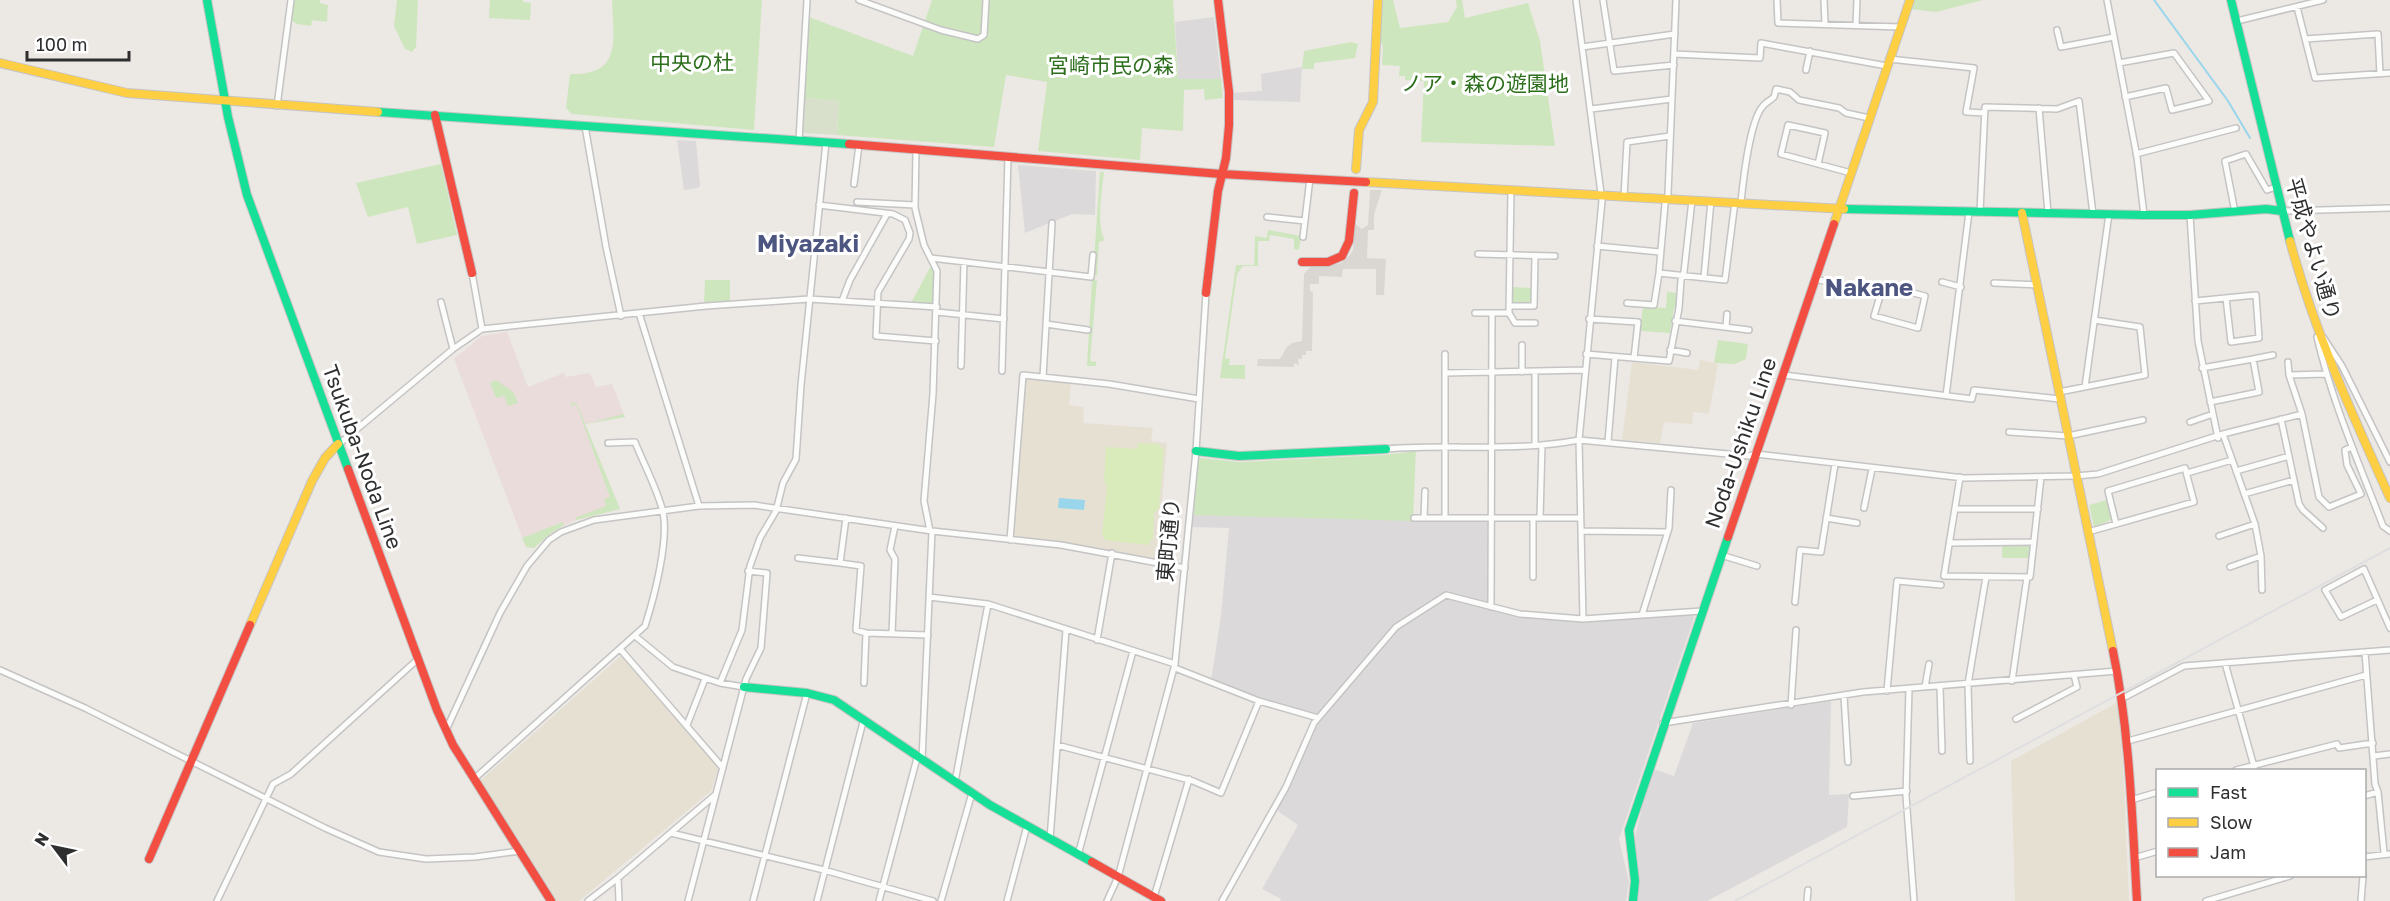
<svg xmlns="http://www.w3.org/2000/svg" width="2390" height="901" font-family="'Golos Text','Noto Sans JP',sans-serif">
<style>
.industrial{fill:#dcd9db}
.education{fill:#e6e0d3}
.medical{fill:#e9dcdb}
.green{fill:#cee6be}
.cemetery{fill:#d8e0cc}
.pitch{fill:#d9eabb}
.plaza{fill:#dad6d2}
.water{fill:#99d6ec}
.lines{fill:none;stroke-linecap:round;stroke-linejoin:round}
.stream{stroke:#99d6ec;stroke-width:2}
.street-casing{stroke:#c5c4c5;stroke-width:8}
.fast-casing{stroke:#c5c4c5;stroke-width:10}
.slow-casing{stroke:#c5c4c5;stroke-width:10}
.jam-casing{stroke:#c5c4c5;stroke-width:10}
.street{stroke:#fcfcfb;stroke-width:5}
.fast{stroke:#16e098;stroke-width:8}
.slow{stroke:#ffcf43;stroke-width:8}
.jam{stroke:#f24e42;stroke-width:8}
.rail{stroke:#dfdfe1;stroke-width:2}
.labels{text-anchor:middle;stroke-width:6;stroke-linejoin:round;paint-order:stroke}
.park-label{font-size:21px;fill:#2c6e1b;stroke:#fff}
.street-label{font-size:21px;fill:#2e2e2e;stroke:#fff}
.quarter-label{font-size:24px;font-weight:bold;fill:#4d5680;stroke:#fff}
</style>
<rect width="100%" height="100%" fill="#ece8e4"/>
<path class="industrial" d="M1214 17 1221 79H1178L1175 22Z
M1302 67 1300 102 1233 100V93L1262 91 1261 74Z
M677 140 696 141 700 185 698 188 684 190Z
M1018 165 1096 171 1095 215 1072 214 1025 233Z
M1193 515 1489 521V602L1487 603 1445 592 1393 626 1319 714 1314 715 1211 681 1221 616 1229 528 1192 527Z
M1446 598 1517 617 1582 621 1693 614 1694 618 1619 839 1629 882 1626 901H1280L1281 899 1262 889 1298 825 1275 809 1316 724 1395 631Z
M1831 701 1829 795 1849 794 1847 827 1707 901H1638L1640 881 1635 837 1647 787 1653 769 1674 776 1693 723Z"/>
<path class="education" d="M1700 360 1718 364 1709 414 1693 412 1692 424 1664 422 1660 443 1622 440 1632 362 1698 370Z
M1027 378 1071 383 1069 405 1084 407 1083 423 1153 428 1151 441 1167 443 1157 559 1074 544 1017 538 1013 532 1025 380Z
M622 655 719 768 711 791 579 901H555L480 781Z
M2118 702 2122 741 2129 901H2015L2011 761Z"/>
<path class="medical" d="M507 332 528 387 564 373 566 377 590 373 596 387 612 384 625 417 585 424 620 509 576 520 558 528 534 548 526 547 454 359 482 336Z"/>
<path class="green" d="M294 0H320V3L328 5 327 22 312 20 311 26 297 24 291 20Z
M397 0H418L416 47 412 52 405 49 394 26Z
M490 0H523V2L531 3 530 20 489 18Z
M612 0H762L754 130 572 114 566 108 570 74C623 76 613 39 612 0Z
M932 0H1173L1178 79H1221L1223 98 1205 100 1204 89 1184 90 1183 131 1142 128 1140 160 1038 151 1047 82 1006 75 994 147 837 135 839 101 804 98 809 17 913 56Z
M1381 0H1393L1400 28 1448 22 1457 7 1456 0H1462L1465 18 1528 3 1540 41 1555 146 1421 142 1424 81 1405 80V76H1399L1400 66 1382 65 1383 47 1379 38Z
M1915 0H1983L1936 12 1911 9Z
M1351 42 1358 44 1355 58 1314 63V69H1302L1304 51Z
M441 164 457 235 417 244 408 207 368 217 356 183Z
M1100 172H1104C1102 189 1096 227 1105 240L1099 242 1097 275H1093Z
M1268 230 1301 236 1299 250 1294 249V239L1270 235 1269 241H1258V266H1243L1237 274 1225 358 1230 359 1229 365H1245V379L1220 378 1236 265H1254L1255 236 1267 238Z
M932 264 935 274V300L932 303H911Z
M1092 279 1097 280 1090 361 1096 362V366H1087Z
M705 280H730V301L704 303Z
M1512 287 1532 288 1530 305 1511 304Z
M1667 292 1678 293 1677 308H1674L1670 333 1640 331 1643 306 1666 308Z
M1718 340 1748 344 1746 359 1735 364 1714 363Z
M496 380 513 392 518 403 508 406 504 396 496 398 490 383Z
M576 402 585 424 624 414 625 417 585 424 620 509 576 520 575 518 606 506 604 499 610 497 576 404 571 406 570 404Z
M1416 448 1413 521 1193 515 1198 460 1200 458 1239 462 1383 455 1409 452 1410 449Z
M2107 500 2113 519 2094 527 2089 505Z
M563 522 564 525 550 534 534 548 526 547 522 538Z
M2002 545H2029L2031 547 2029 558H2002Z"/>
<path class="cemetery" d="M804 98 839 101 837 135 804 133 802 130Z"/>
<path class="pitch" d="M1138 443 1158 444 1164 450 1159 508 1154 513 1153 537 1148 545 1105 540 1102 535 1107 486 1104 480 1106 447 1137 449Z"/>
<path class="plaza" d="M1370 190H1382L1374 214V230H1368L1367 258 1386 259 1384 295H1376V269H1343L1342 277 1319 276V284H1310V291L1313 292 1312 351H1306V355H1302V359H1298L1299 366 1295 363 1293 367 1257 366 1258 359H1280L1287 347 1292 343 1302 341 1304 274 1310 267 1341 263 1350 255 1353 250 1355 224 1362 229 1368 225Z"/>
<path class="water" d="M1059 498 1085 500 1084 510 1058 508Z"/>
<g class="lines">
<path class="stream" d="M2154 0 2228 101 2250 138"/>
<defs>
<path id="street" d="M859 0 941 30 978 39 984 35 986 0
M1576 0 1602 201 1579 440 1583 619
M1603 0 1614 71 1674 65
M1676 0 1668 194 1665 204 1659 273 1725 280 1735 202
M1777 0 1778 23 1900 27
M1824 0 1825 24
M2107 0 2137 157 2144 215
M2297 7 2315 78 2390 73
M2237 21 2323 0
M1856 25 1857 0
M2057 30 2061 47 2114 37
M2305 39 2378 34 2380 74
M1582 47 1675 34
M1674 54 1760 58 1761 43 1887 66
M1889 59 1974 68 1966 112 1985 113
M2119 63 2174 53 2209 101 2172 110 2166 88 2125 97
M1806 70 1810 51
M277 106 291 0
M2039 108 2048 213
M1591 109 1672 99
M585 126 606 247 621 316
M799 140 807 0
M916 149 915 208 924 245 937 271 933 394 924 501 930 531
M2136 154 2236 128
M1818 164 1825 133 1788 125 1781 154 1851 173
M854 184 859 145
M1624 197 1627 142 1670 136
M857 202 915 205
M1741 202C1743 182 1750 120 1763 106 1765 103 1771 100 1774 97L1776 89 1790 92 1799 100 1839 108 1846 113 1869 118
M819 205 893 214 905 220 910 233 909 239 878 292 876 336 936 341
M2282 211 2390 208
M1980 212 1985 107 2057 109 2079 101 2093 214
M2235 212 2225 161 2246 154 2267 190 2276 187
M2190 215 2198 341 2218 438
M1267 217 1305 221
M1303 237 1310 178
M1597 246 1660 252
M1478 254 1555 256
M931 258 1091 277 1093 255
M472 273 482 329
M1704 277 1711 201
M1816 279 1880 296 1883 285 1925 296 1918 328 1874 316 1880 296
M1942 282 1961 287
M1994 283 2037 285
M842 301 850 280 887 214
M2195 301 2256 295 2259 338 2231 342 2226 298
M441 302 453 349
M1627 303 1654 305 1659 273
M1509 306H1534L1535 256
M937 312 1004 319
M639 313 699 506
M1475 313H1492
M1509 313 1515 323H1535
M1589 319 1638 322 1634 358
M1675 321 1749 330
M1046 324 1088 330
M1726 327 1727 314
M2317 337C2332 402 2359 463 2383 526L2390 531
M2323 337 2342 366 2390 462
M1670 350 1687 353
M1586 354 1669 361 1679 308 1681 280 1684 272 1692 200
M2253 359 2273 355
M2288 362 2289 375 2302 414 2319 497 2329 507 2361 494 2347 465 2345 450 2352 447
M961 366 964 262
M2202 368 2253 359 2259 392 2210 402
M1002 371 1008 157
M1522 372V345
M1445 373 1584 370
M1784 375 1972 399 1974 390 2060 399
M2289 375 2326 374
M1043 377 1052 223
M2085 387 2109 214
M2059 392 2145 375 2140 327 2094 320
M1946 396 1969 212
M2281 419 2299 504 2303 510 2323 528
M2190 422 2213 414
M2009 432 2068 436 2143 420
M2223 434 2255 524 2261 556 2262 590
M1608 442 1615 357
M339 444 453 349 482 329 706 306 809 299 937 307
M1535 445V372
M1386 449C1450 444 1516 452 1579 440L1749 456 1756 454 1964 478 2076 476 2098 474 2223 434 2302 414
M2236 471 2289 456
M2187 473 2232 460
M1960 477 1944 576 2030 577 2041 477
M2244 494 2294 480
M1864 508 1872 469
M1955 509H2038
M1414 518H1580
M1424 518 1425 491
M1445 518V354
M1540 518 1542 445
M1826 518 1857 523
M1581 531 1667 532
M2088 532 2194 502 2185 468 2108 491 2116 524
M2219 536 2255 524
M1010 540 1023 375 1109 384 1199 399
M1949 543 2034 542
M1721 555 1757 566
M798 558 840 563 846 518
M840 563 861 566 856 630 866 633
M2230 567 2261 556
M1533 577V518
M929 597 988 604 1175 664
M2377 600 2341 617 2325 590 2364 569 2390 628
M1795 602 1800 550 1821 552 1835 464
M1491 607 1492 313H1509L1511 190
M1642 615 1669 528 1671 490
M892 634 895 559 890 550 895 526
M635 636 673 667 720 683 744 687
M1097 640 1112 553
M621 650 723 768
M2365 652 2375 784 2378 792 2384 853
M2225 663 2255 770
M1175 668 1259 701 1318 718
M0 670 85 708 325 828 379 852 426 859 475 857 520 851
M2012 681 2027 577
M720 683 742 630 750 566 760 538 776 511 783 483 796 459 801 385 826 142
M864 683 866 633 928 635
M1925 687 1929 664
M1940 687 1942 751
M1909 689 1906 796 1914 901
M1887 691 1897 581 1941 585
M1844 696 1848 762
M2123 698 2184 666 2390 650
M1791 705 1796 630
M2016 719 2077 687 2074 675
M1663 723 1863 692 2117 671
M687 725 705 679
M446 730 500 613 527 566 549 540 561 532 594 520 699 506 754 505 932 531 1061 545 1185 568
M2128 741 2366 675
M1057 745 1193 781 1221 793 1259 701
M2374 756 2390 754
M922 760 932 531
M1970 761 1968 684 1986 577
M2236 770 2337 744 2339 748 2373 743
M474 779 645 626C654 598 669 541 663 512 657 488 644 465 635 442L608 443
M955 782 988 604
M1853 796 1907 791
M2364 796 2378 792
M2131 800 2158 792
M671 833 824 870 933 901
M1050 839 1066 630
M1078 855 1133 651
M2364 857 2390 854
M2134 858 2158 851
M618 878 619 901
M1154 897 1189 779
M217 901 273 784 291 774 418 659
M588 901 618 878 715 795
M688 901 746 679 761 648 767 573 748 571
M753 901 807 693
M817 901 863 722
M879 901 917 758
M941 901 972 793
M1007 901 1027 826
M1107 901 1118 877 1175 664 1196 451 1206 293
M1222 901 1286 787 1314 723 1396 627 1446 595 1520 614 1583 619 1702 611
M1807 901 1808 890
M2206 901 2290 876
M2361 901 2363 876"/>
<path id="fast" d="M207 0 228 117 247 195 348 469
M2231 0 2290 241
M378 112 849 144
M1844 209 2144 215H2190L2266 209 2282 211
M1196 451 1239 456 1386 449
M744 687 807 693 834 700 990 805 1092 862
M1633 901 1635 881 1629 830 1728 537"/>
<path id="slow" d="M0 63 127 93 378 112
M1356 169 1359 130 1373 102 1378 0
M1366 182 1844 209
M2022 213 2113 651
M1834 224 1910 0
M2290 241C2314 331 2352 414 2390 498
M250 625 312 481 325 458 338 444"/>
<path id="jam" d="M435 115 472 273
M849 144 1221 174 1366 182
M1302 262H1328L1342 256 1349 241 1354 193
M1206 293 1218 191 1226 158 1229 125V92L1218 0
M348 469 437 710 453 745 551 901
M1728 537 1834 224
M2113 651C2130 734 2132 817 2137 901
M149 859 250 625
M1092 862 1161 901"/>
</defs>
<use href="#street" class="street-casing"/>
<use href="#fast" class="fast-casing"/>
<use href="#slow" class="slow-casing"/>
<use href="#jam" class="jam-casing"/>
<use href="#street" class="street"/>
<use href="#fast" class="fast"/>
<use href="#slow" class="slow"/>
<use href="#jam" class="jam"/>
<path class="rail" d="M1735 901 2390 548"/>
</g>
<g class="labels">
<g class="park-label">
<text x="692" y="70">中央の杜</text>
<text x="1111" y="73">宮崎市民の森</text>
<text x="1485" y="91">ノア・森の遊園地</text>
</g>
<g class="street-label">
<text transform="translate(2313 249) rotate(74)" y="7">平成やよい通り</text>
<text transform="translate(1741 443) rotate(-71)" y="7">Noda-Ushiku Line</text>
<text transform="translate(362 457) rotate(70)" y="7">Tsukuba-Noda Line</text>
<text transform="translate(1169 540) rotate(-85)" y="7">東町通り</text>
</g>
<g class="quarter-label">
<text x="808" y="252">Miyazaki</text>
<text x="1869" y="296">Nakane</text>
</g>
</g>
<rect x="2156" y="769" width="210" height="108" fill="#ffffff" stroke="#ababab" stroke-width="1.5"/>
<rect x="2168" y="788" width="30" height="9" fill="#16e098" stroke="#ababab" stroke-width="1.5"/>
<text x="2210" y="799" font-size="18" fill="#2e2e2e">Fast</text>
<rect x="2168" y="818" width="30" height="9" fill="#ffcf43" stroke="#ababab" stroke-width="1.5"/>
<text x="2210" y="829" font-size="18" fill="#2e2e2e">Slow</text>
<rect x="2168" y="848" width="30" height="9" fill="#f24e42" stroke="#ababab" stroke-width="1.5"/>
<text x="2210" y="859" font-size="18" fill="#2e2e2e">Jam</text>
<g transform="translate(54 847) rotate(302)" stroke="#ffffff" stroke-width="4.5" paint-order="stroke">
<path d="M0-4.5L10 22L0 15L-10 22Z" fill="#2e2e2e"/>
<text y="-9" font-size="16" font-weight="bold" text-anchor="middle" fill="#2e2e2e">N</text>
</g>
<path d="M27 51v9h102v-9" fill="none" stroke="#2e2e2e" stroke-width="3"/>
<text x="36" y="51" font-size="18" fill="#2e2e2e" stroke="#ffffff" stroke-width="4.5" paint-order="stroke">100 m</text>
</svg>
